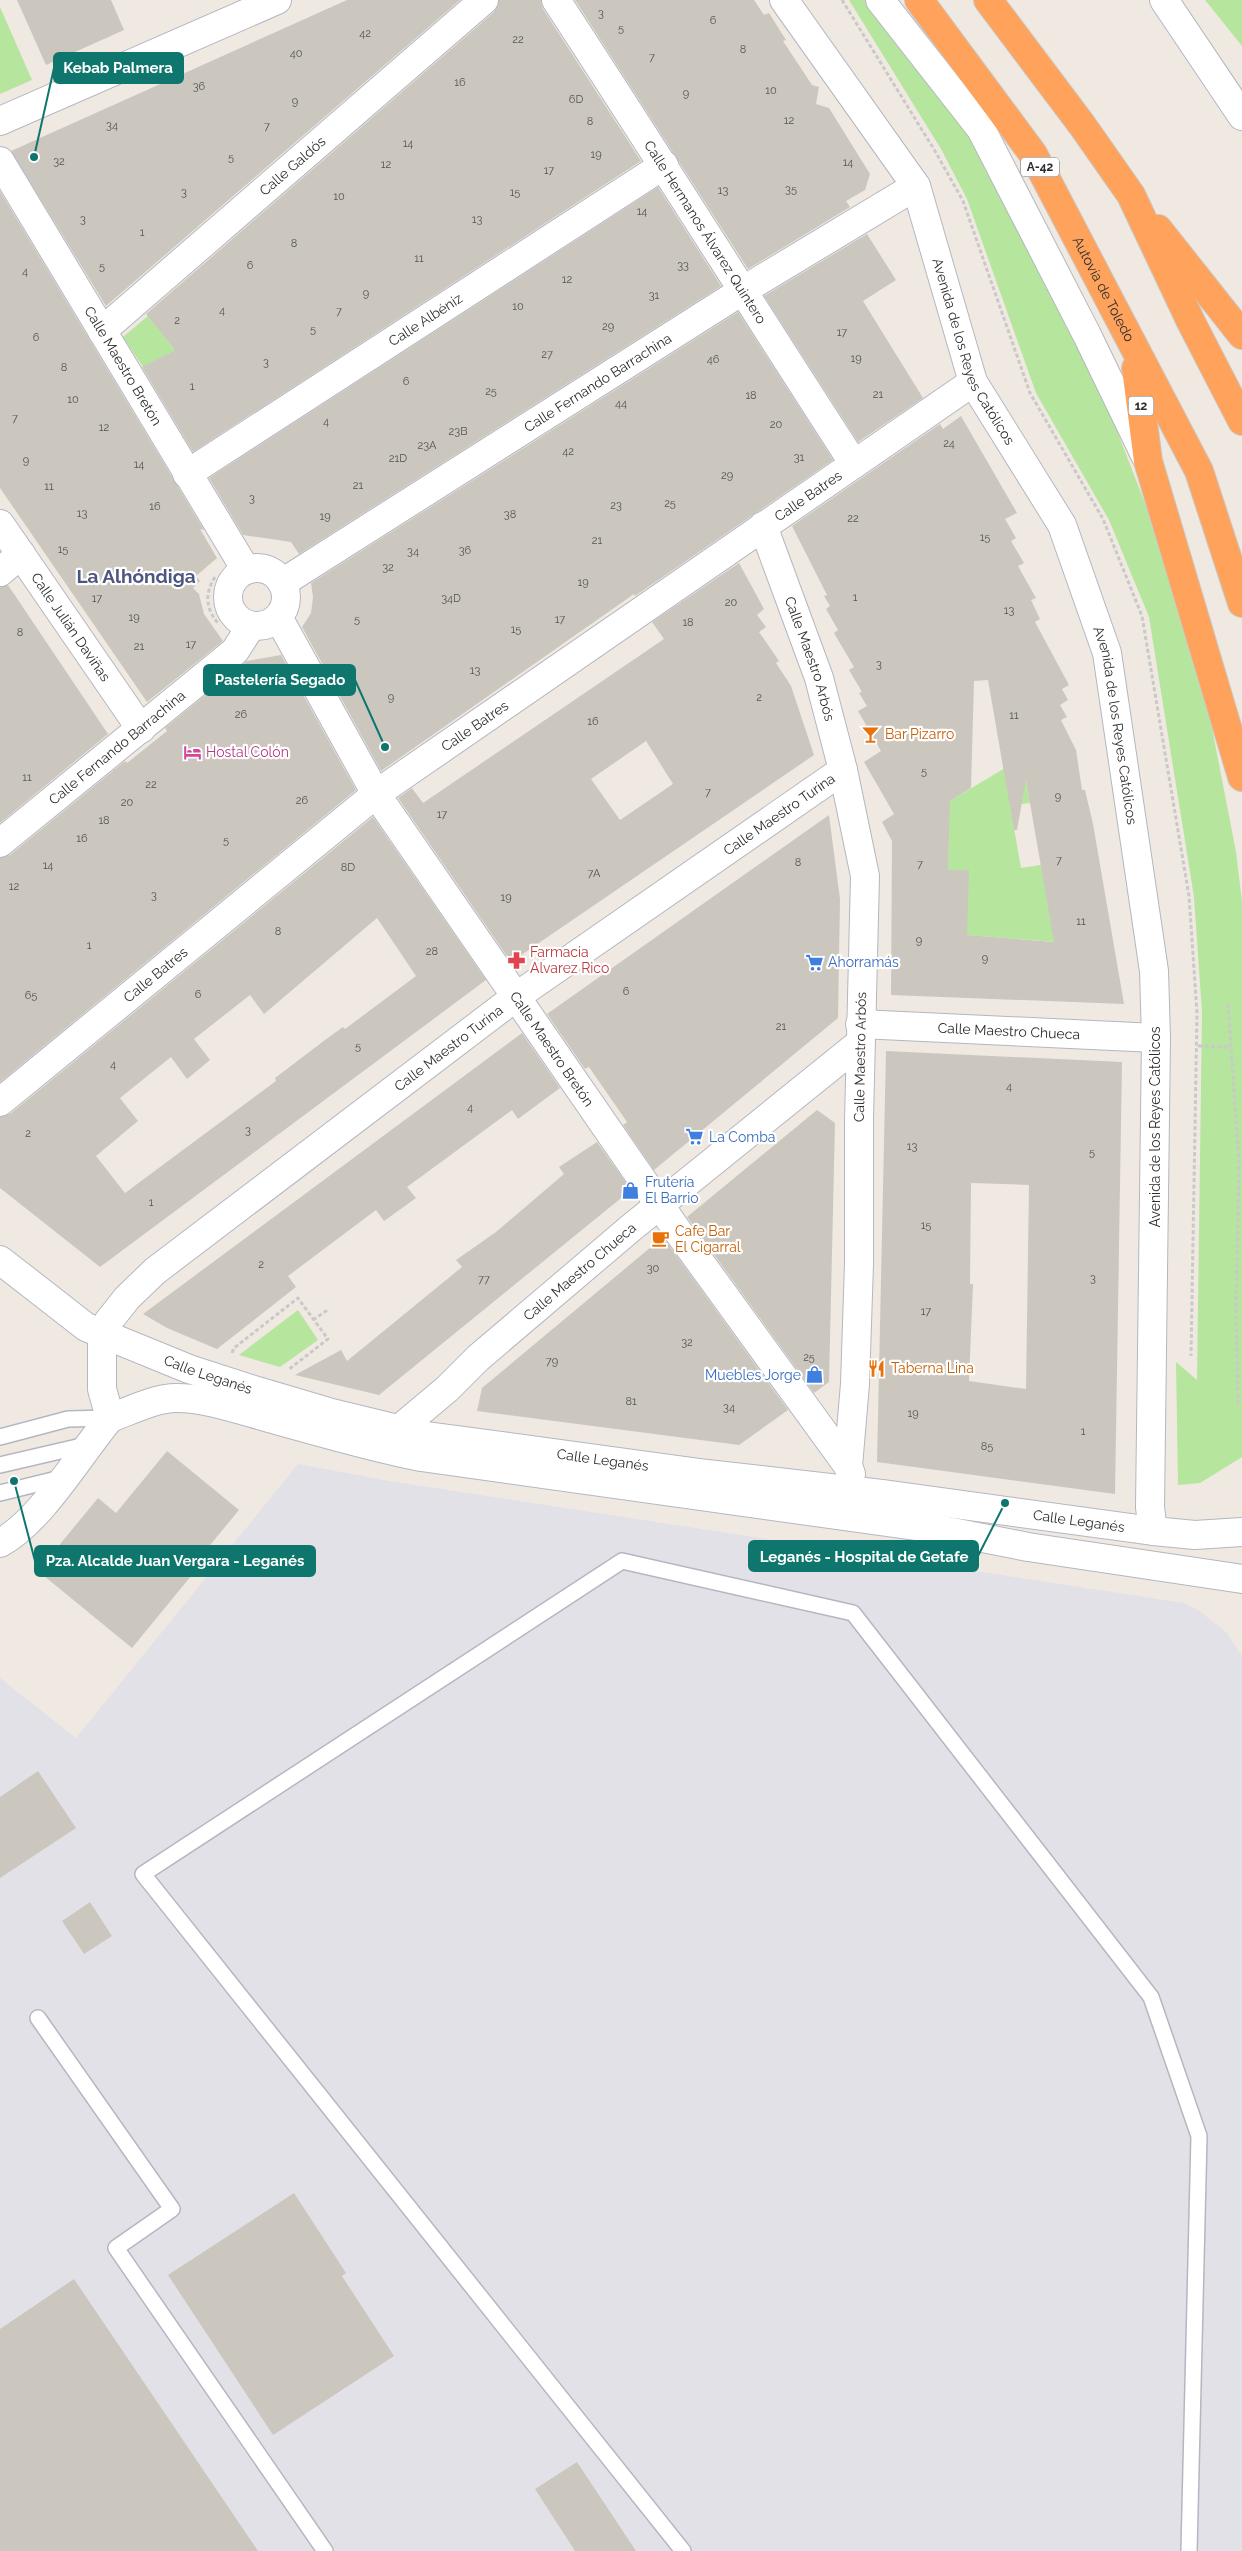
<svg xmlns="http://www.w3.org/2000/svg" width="1242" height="2551" font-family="Raleway,sans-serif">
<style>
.industrial{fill:#e3e1e8}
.green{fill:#b6e59e}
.building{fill:#cbc7bf;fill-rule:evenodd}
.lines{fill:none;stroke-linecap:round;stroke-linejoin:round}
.service-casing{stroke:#b4b7c1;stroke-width:18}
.minor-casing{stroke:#b4b7c1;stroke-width:30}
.tertiary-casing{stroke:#b4b7c1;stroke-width:30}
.motorway-casing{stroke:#c9c9c9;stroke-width:30}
.path{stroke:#c9c9c9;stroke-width:3;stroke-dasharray:4 2.5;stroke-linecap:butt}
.service{stroke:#fff;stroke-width:15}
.minor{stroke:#fff;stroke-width:28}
.tertiary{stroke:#fff;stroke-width:28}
.motorway{stroke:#ffa35c;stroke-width:28}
.labels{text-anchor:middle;stroke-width:4.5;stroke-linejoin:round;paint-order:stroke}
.number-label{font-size:11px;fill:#555452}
.shield{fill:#fff;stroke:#6d6d6d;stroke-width:1}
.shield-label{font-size:12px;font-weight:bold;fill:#2e2e2e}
.street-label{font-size:14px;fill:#2e2e2e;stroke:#fff}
.food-label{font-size:14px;fill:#c56008;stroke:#fff;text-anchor:start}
.hotel-label{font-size:14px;fill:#b23c85;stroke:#fff;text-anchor:start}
.health-label{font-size:14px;fill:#be3a42;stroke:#fff;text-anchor:start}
.shop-label{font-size:14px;fill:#366cbe;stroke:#fff;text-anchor:start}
.district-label{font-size:19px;font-weight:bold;fill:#4d5680;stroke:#fff}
.leader{fill:none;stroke:#0f766e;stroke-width:2}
.callout-dot{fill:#0f766e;stroke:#fff;stroke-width:2}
.callout{fill:#0f766e;stroke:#0f766e;stroke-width:2}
.callout-label{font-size:15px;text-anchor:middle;font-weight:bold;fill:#fff}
</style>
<rect width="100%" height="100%" fill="#efe9e1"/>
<path class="industrial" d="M298 1464 389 1481 1184 1603 1198 1610 1226 1632 1242 1656V2551H0V1678L76 1738Z"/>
<path class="green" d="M849 0H868L979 142 1087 353 1146 506 1212 728 1236 852 1242 902V1457L1200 1483 1178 1485 1176 1362 1197 1380 1202 1012 1194 897 1149 617 1109 520 1036 393 967 199 941 149Z
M1205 0H1242V46Z
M0 7 32 80 0 94Z
M148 316 175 350 143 367 123 337Z
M1032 752 1026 779 1030 803 1010 806 1021 868 1041 865 1056 942 968 935 946 947 969 870H948L949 826 923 817Z
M298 1310 318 1340 280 1367 239 1355Z"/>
<path class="building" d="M17 0H111L124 30 46 65Z
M347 0H460L106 306 11 151Z
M499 0H541L543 9 641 161 193 452 142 367 175 350 146 314 494 12Z
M575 0H754L764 15 769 13 786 40 783 41 812 85 819 87 816 104 829 108 870 174 865 190 846 201 850 207 748 269Z
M658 187 721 286 299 554 291 542 243 535 209 478Z
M0 191 204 530 200 529 217 558 196 576 200 581 193 588 199 594 204 614 223 641 147 702 0 488Z
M867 234 896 280 863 301 923 398 858 442 764 296Z
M738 312 833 460 635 596 634 594 381 771 302 627 311 613 313 597 311 583Z
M961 416 1017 513 1005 519 1016 538 1011 541 1024 563 1018 566 1036 598 1031 600 1040 619 1035 622 1069 685 1062 689 1068 700 1060 705 1067 717 1061 720 1076 750 1082 790H1085L1093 824 1124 1004 891 995 892 841 882 822 894 814 864 762 881 751 858 711 867 706 859 693 862 692 849 670 854 667 834 633 838 630 826 609 830 606 824 596 827 595 792 526 940 424 943 429ZM988 680 1014 830H1017L1026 780 1054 942 967 935 969 870H948L950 801 971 788 974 681Z
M739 563 764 609 757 615 766 627 759 632 779 661 776 663 791 686 814 755 511 962 398 798 412 788 423 803 664 639 652 622ZM646 741 673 784 620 820 591 779Z
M8 585 108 734 0 823V587Z
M281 655 356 790 0 1082V858L10 855 125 761 127 763 167 731 165 728 247 661Z
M829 815 840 899 838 1018 654 1170 623 1125 627 1122 589 1067 585 1069 547 1014Z
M373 817 486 980 100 1267 0 1188V1117L10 1114ZM377 918 416 976 345 1029 343 1027 325 1040 275 1078 276 1081 125 1193 96 1156 138 1121 120 1098 171 1057 187 1079 210 1060 194 1039 250 995 264 1014Z
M522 1033 560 1088 518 1119 512 1110 407 1187 416 1198 384 1221 376 1210 288 1276 296 1287 217 1349 167 1328 143 1314Z
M886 1051 1122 1062 1115 1494 877 1462ZM971 1183 1029 1185 1026 1389 969 1381 973 1284H970Z
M817 1110 835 1123 829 1382 814 1393 687 1217Z
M597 1142 631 1190 379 1395 295 1375 341 1350 347 1361 462 1267 456 1260 496 1232 564 1174 559 1167Z
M663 1237 788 1410 739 1445 477 1411 482 1388Z
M167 1451 239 1510 187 1573 191 1576 132 1648 38 1571 98 1498 116 1513Z
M38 1771 76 1828 0 1878V1797Z
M90 1902 112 1936 84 1954 62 1921Z
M294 2193 346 2273 342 2276 394 2356 273 2435 168 2275Z
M74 2279 258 2551H0V2329Z
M577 2462 636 2551H575L535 2489Z"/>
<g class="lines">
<defs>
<path id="service" d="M0 1437 68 1419 110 1418
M0 1465 86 1445
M0 1493 61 1478
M38 2018 172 2209 116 2248 325 2551
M683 2551 143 1874 622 1561 853 1613 1151 1997 1199 2136 1189 2551"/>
<g id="minor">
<path id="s1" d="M556 0C657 154 754 310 854 464"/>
<path id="s2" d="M784 0 916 186 973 382 1062 525 1107 653 1154 971 1156 1038 1150 1507 1153 1531"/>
<path d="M880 0 981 129 1087 335 1145 455"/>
<path d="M0 121 277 0"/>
<path id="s3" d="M0 161 246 570"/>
<path id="s4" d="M102 331 484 0"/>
<path id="s5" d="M187 474 664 165"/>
<path id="s6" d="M0 524 141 729"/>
<path id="s7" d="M763 526 819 678 843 770 865 876 859 1119V1264L855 1384 848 1466 851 1474"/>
<circle cx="257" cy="597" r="29"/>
<path d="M0 572 21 554"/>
<path id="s8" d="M282 583 742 291 916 186"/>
<path id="s9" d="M278 617 376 794 679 1233 848 1466"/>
<path id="s10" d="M0 843 235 651 251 626"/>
<path id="s11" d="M860 1024 1156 1038"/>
<path id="s12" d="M0 1102 376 794 973 382"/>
<path id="s13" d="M398 1430 447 1389 478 1358 632 1227 860 1043"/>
<path id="s14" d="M0 1543C41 1521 79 1455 110 1418L102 1389V1335L108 1322 127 1298 155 1271 517 996 843 770"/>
</g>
<g id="tertiary">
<path d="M1164 0 1242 116"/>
<path id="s15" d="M0 1260 86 1327 189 1369 257 1391 328 1412 427 1436 700 1473 882 1494 1153 1531 1195 1535 1242 1532"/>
<path d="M110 1418C130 1411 155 1398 176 1398 207 1398 240 1410 269 1418 320 1432 370 1447 421 1457L937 1529 1028 1547 1242 1579"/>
</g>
<g id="motorway">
<path id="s16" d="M919 0 1033 154 1199 471 1242 603"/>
<path d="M988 0 1082 125 1131 195 1191 322 1242 421"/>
<path d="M1158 229 1242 335"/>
<path d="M1136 368 1148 461 1242 777"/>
</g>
</defs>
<use href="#service" class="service-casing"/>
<use href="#minor" class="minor-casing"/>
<use href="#tertiary" class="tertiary-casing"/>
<use href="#motorway" class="motorway-casing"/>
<path class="path" d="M842 0 935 151 963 201 1030 393 1103 519 1142 616 1189 896 1197 1013 1191 1356
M215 577C205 593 205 608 218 623
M1228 1004 1239 1163 1236 1314 1238 1405
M1198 1046 1231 1047
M313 1320 329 1309
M232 1353 234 1348 298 1298 328 1339 288 1370"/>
<use href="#service" class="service"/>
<use href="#minor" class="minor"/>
<use href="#tertiary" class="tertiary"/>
<use href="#motorway" class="motorway"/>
</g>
<defs>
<symbol id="bar-bare" viewBox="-9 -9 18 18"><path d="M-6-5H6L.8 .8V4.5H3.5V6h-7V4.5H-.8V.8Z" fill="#e8710a" stroke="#fff" stroke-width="2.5" paint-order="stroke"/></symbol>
<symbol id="hotel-bare" viewBox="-9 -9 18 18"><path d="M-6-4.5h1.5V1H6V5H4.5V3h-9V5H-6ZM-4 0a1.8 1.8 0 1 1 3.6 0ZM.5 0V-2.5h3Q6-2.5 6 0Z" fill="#d1479c" stroke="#fff" stroke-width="2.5" paint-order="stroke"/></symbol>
<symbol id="pharmacy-bare" viewBox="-9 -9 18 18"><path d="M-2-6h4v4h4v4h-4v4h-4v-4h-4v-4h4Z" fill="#e0444e" stroke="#fff" stroke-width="2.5" paint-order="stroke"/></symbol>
<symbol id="supermarket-bare" viewBox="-9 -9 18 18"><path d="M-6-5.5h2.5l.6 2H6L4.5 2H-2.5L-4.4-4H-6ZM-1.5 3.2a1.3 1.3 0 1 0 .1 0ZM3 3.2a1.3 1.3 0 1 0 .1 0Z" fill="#3f7fe0" stroke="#fff" stroke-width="2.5" paint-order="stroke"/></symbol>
<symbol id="shop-bare" viewBox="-9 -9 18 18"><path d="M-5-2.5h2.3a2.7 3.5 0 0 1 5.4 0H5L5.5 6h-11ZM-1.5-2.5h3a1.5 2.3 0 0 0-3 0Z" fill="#3f7fe0" stroke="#fff" stroke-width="2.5" paint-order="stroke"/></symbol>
<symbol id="cafe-bare" viewBox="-9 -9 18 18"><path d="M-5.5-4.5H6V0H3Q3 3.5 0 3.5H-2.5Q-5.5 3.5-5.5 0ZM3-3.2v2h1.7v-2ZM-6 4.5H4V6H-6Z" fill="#e8710a" stroke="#fff" stroke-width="2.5" paint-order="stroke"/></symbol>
<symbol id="restaurant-bare" viewBox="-9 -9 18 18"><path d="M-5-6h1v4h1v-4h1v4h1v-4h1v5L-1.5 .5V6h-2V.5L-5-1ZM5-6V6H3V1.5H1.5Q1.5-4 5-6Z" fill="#e8710a" stroke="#fff" stroke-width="2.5" paint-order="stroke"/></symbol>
</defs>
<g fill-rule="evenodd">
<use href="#bar-bare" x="858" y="722" width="25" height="25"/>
<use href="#hotel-bare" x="180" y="740" width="25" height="25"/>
<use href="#pharmacy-bare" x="504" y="948" width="25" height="25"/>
<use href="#supermarket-bare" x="802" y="950" width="25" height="25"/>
<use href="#supermarket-bare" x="682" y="1124" width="25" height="25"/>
<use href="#shop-bare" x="618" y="1178" width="25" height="25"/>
<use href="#cafe-bare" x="648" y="1226" width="25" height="25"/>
<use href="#restaurant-bare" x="864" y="1356" width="25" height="25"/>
<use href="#shop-bare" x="802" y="1362" width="25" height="25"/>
</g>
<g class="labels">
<g class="number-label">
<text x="601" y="17">3</text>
<text x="713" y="24">6</text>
<text x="621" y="32">5</text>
<text x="365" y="37">42</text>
<text x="518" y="43">22</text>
<text x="743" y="53">8</text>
<text x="296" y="57">40</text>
<text x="652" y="61">7</text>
<text x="460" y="86">16</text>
<text x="199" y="90">36</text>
<text x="771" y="94">10</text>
<text x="686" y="97">9</text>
<text x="576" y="103">6D</text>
<text x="295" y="105">9</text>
<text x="789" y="124">12</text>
<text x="590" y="125">8</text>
<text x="112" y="129">34</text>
<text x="267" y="130">7</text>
<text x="408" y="147">14</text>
<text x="596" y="158">19</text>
<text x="231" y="161">5</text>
<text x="59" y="165">32</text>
<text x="848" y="166">14</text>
<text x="386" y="168">12</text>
<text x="549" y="174">17</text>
<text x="791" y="193">35</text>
<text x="723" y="194">13</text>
<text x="184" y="196">3</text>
<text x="515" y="196">15</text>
<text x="339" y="200">10</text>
<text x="642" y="215">14</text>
<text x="83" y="223">3</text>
<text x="477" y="223">13</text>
<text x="142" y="236">1</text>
<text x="294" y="247">8</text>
<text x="419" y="262">11</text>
<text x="250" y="269">6</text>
<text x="683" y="269">33</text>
<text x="102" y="270">5</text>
<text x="25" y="275">4</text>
<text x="567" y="283">12</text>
<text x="366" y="297">9</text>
<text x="654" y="299">31</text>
<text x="518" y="310">10</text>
<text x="222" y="314">4</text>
<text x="339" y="315">7</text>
<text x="177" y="324">2</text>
<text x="608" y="330">29</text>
<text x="313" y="333">5</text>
<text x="842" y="336">17</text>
<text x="36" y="341">6</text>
<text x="547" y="358">27</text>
<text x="856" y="362">19</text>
<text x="713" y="363">46</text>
<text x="266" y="366">3</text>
<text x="64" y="371">8</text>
<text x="406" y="385">6</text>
<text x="192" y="390">1</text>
<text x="491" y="395">25</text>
<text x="878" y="398">21</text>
<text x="751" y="399">18</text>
<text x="73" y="403">10</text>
<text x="621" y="407">44</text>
<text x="15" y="422">7</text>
<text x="326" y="425">4</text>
<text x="776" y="428">20</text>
<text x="104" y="431">12</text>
<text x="458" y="435">23B</text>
<text x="949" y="447">24</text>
<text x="427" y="449">23A</text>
<text x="568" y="455">42</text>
<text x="799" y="461">31</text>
<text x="398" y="462">21D</text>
<text x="26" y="464">9</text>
<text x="139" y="468">14</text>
<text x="727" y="479">29</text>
<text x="358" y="489">21</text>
<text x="49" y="490">11</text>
<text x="252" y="502">3</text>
<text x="670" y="507">25</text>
<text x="616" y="509">23</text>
<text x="155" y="510">16</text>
<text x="82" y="517">13</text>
<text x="510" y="518">38</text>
<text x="325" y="520">19</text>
<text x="853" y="522">22</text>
<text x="985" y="541">15</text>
<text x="597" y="544">21</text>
<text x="63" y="553">15</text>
<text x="465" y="554">36</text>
<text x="413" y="555">34</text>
<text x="388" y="571">32</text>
<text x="583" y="586">19</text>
<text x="855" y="601">1</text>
<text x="97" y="602">17</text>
<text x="451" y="602">34D</text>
<text x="731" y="606">20</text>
<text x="1009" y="614">13</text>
<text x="134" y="621">19</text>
<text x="357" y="623">5</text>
<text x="560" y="623">17</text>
<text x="688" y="626">18</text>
<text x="516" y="633">15</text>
<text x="20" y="636">8</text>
<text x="191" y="648">17</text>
<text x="139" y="650">21</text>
<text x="879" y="668">3</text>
<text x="475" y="674">13</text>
<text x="391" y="701">9</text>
<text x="759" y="701">2</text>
<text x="241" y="718">26</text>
<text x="1014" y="719">11</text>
<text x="593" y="725">16</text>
<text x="924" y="775">5</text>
<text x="27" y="781">11</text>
<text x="151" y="788">22</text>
<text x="708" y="796">7</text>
<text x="1058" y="800">9</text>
<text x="302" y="804">26</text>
<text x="127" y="806">20</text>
<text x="442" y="818">17</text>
<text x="104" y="824">18</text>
<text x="82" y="842">16</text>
<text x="226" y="844">5</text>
<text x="1059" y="864">7</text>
<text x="798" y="866">8</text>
<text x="920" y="868">7</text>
<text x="48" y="869">14</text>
<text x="348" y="871">8D</text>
<text x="594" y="877">7A</text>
<text x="14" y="890">12</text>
<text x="154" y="899">3</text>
<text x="506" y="901">19</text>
<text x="1081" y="925">11</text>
<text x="278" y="935">8</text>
<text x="919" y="944">9</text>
<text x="89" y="949">1</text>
<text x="432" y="955">28</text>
<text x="985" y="962">9</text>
<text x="626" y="995">6</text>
<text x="198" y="998">6</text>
<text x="31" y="999">65</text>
<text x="781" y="1030">21</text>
<text x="358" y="1050">5</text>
<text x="113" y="1068">4</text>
<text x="1009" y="1090">4</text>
<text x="470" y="1111">4</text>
<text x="248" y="1134">3</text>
<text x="28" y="1137">2</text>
<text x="912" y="1150">13</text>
<text x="1092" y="1156">5</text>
<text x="151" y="1206">1</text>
<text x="926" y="1229">15</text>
<text x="261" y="1268">2</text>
<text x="653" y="1272">30</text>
<text x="1093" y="1282">3</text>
<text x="484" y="1283">77</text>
<text x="926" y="1315">17</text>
<text x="687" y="1346">32</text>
<text x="809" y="1361">25</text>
<text x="552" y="1365">79</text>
<text x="631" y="1405">81</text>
<text x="729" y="1411">34</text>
<text x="913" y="1417">19</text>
<text x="1083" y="1435">1</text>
<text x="987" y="1450">85</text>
</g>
<g class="shield">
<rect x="1021" y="157.5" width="38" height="19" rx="4"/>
<rect x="1128.5" y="396.5" width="25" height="19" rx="4"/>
</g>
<g class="shield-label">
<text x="1040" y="171">A-42</text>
<text x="1141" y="410">12</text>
</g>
<g class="street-label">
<text dy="5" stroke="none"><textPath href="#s4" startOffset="252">Calle Galdós</textPath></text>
<text dy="5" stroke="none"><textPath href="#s1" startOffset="276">Calle Hermanos Álvarez Quintero</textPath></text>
<text dy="5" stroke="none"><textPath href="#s16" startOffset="344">Autovía de Toledo</textPath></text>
<text dy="5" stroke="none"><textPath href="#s5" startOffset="284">Calle Albéniz</textPath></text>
<text dy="5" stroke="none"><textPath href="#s2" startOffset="404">Avenida de los Reyes Católicos</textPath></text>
<text dy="5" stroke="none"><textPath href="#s3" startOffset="239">Calle Maestro Bretón</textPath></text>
<text dy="5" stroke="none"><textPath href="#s8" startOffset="374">Calle Fernando Barrachina</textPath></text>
<text dy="5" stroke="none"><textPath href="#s12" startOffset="1011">Calle Batres</textPath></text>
<text dy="5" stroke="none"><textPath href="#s6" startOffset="125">Calle Julián Daviñas</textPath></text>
<text dy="5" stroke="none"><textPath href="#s7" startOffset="141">Calle Maestro Arbós</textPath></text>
<text dy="5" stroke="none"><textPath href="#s2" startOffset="809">Avenida de los Reyes Católicos</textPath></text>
<text dy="5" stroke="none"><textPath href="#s12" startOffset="606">Calle Batres</textPath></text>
<text dy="5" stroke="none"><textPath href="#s10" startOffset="151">Calle Fernando Barrachina</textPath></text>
<text dy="5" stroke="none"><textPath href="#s14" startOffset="1109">Calle Maestro Turina</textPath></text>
<text dy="5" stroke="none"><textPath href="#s12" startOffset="201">Calle Batres</textPath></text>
<text dy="5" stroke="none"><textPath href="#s11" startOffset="149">Calle Maestro Chueca</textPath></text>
<text dy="5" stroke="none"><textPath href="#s14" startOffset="704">Calle Maestro Turina</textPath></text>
<text dy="5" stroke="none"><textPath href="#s9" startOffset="512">Calle Maestro Bretón</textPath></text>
<text transform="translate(860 1057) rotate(-89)" y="5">Calle Maestro Arbós</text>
<text transform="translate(1155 1127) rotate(-90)" y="5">Avenida de los Reyes Católicos</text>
<text dy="5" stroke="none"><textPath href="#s13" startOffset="241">Calle Maestro Chueca</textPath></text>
<text dy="5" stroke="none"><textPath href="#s15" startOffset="240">Calle Leganés</textPath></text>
<text dy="5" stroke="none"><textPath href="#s15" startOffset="645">Calle Leganés</textPath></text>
<text dy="5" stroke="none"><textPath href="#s15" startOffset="1125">Calle Leganés</textPath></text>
</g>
<g class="food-label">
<text x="885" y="739">Bar Pizarro</text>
<text x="675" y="1236">Cafe Bar<tspan x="675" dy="16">El Cigarral</tspan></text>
<text x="891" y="1373">Taberna Lina</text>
</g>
<g class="hotel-label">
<text x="206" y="757">Hostal Colón</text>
</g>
<g class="health-label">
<text x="530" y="957">Farmacia<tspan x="530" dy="16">Alvarez Rico</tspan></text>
</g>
<g class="shop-label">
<text x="828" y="967">Ahorramás</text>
<text x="709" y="1142">La Comba</text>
<text x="645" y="1187">Frutería<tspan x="645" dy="16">El Barrio</tspan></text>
<text x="801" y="1380" text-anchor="end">Muebles Jorge</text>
</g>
<g class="district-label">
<text x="136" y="583">La Alhóndiga</text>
</g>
</g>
<path class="leader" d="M34 157L54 68M385 747L355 680M1005 1503L978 1556M14 1481L35 1561"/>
<g class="callout-dot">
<circle cx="34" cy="157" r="5"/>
<circle cx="385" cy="747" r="5"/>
<circle cx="1005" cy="1503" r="5"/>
<circle cx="14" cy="1481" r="5"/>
</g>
<g class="callout">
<rect x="54" y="53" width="129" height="30" rx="5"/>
<rect x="204" y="665" width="151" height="30" rx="5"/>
<rect x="749" y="1541" width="229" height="30" rx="5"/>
<rect x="35" y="1546" width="280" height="30" rx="5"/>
</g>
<g class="callout-label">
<text x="118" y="73">Kebab Palmera</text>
<text x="280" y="685">Pastelería Segado</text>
<text x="864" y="1562">Leganés - Hospital de Getafe</text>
<text x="175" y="1566">Pza. Alcalde Juan Vergara - Leganés</text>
</g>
</svg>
